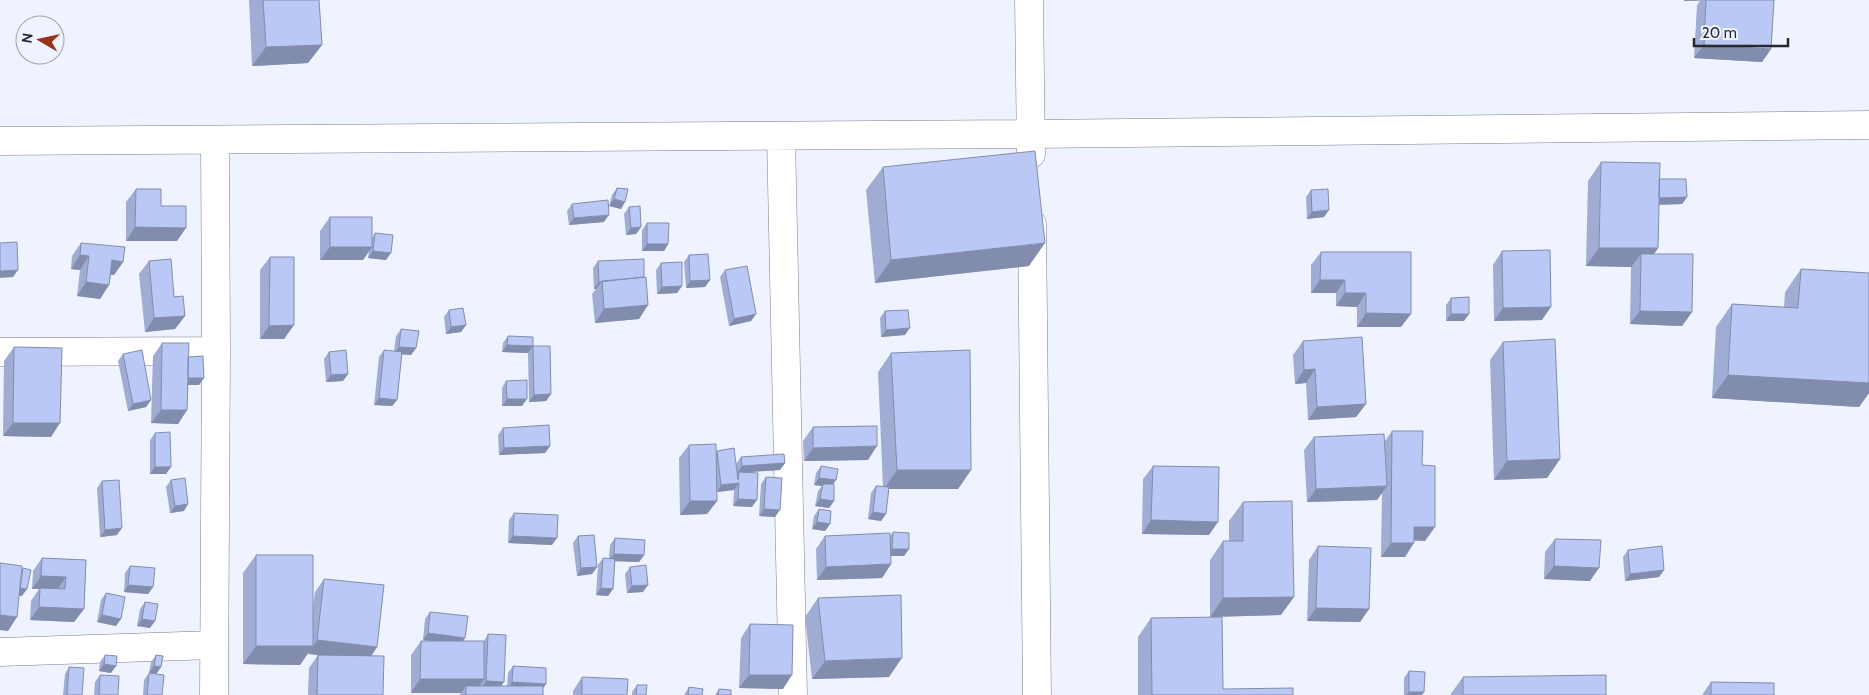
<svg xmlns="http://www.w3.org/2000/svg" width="1869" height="695" font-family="Cabin,sans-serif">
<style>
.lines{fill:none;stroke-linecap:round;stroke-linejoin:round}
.minor-casing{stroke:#7a7e8b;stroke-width:29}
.minor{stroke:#fff;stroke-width:28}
.wall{fill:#a0acd3}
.shaded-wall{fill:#828cac}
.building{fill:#bac8f5;stroke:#828cac}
</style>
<rect width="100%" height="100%" fill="#eff3ff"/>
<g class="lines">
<defs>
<path id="minor" d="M1029 0 1031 154
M781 136 793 695
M0 141 1031 134 1869 125
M1032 224 1037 695
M0 352 216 351
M0 652 214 645
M214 695 216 351 215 140"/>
</defs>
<use href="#minor" class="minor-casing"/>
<use href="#minor" class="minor"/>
</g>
<path class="wall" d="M249 0H319L322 45 308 63 252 66Z
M1684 0H1774L1771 49 1762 62 1694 58 1697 5 1700 1H1684Z
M1601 162 1659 179 1687 197 1682 204 1659 205 1658 248 1654 254 1692 312 1682 326 1630 324 1631 267 1586 266 1588 181Z
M883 167 1029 266 875 283 866 190Z
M617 188 621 209 609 206 612 195Z
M136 189 161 206 177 241H126V202Z
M1311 190 1324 217 1307 219 1306 197Z
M572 204 604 222 569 225 567 211Z
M629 207 641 227 636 234 626 235 624 214Z
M330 217 372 238 375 233 386 260 368 258 369 251 363 260H320V231Z
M647 223 668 244 664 251H642V230Z
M81 243 123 262 114 275H111L109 285 100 299 77 296 80 270 71 269 72 256Z
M1502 251 1542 320 1494 321 1493 265Z
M1321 252H1411L1401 327H1357V307L1336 306V293H1311V265Z
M689 255 710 280 705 287 686 288 684 262Z
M270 257 294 325 284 339H260V270Z
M149 261 174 297 185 316 175 329 145 332 139 274Z
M598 261 644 277 648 305 639 319 595 323 592 294 596 289H594L593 268Z
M661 263 682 286 677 293 657 294 656 270Z
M1801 269 1869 273V393L1859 407 1712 398 1716 327 1732 304 1784 307 1785 292Z
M725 270 756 314 751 321 729 326 720 277Z
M1451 298 1464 321H1446V305Z
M449 310 466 325 461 332 446 334 444 317Z
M885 311 905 335 881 337 880 318Z
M401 329 416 348 411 355 402 354 397 400 392 406 374 405 379 357 384 350 394 351 396 336Z
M508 336 533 346 551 394 546 401 529 402 528 353 502 352 503 343Z
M1303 341 1366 404 1356 417 1308 420 1306 383 1295 384 1293 355Z
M1503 342 1560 459 1547 478 1494 480 1490 360Z
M162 343 188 357 204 378 199 385H188L187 410 178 424 151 423 153 356Z
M14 347 51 437 3 436 4 361Z
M329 352 348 374 343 381 326 382 324 359Z
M891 353 971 470 958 489H888L881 521 868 519 871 493 876 486 883 487 878 372Z
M123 354 151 400 146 407 128 411 118 361Z
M506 381 522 406H502V388Z
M813 427 868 460 804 461 803 441Z
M503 428 550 446 545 453 499 455 498 435Z
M1392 431 1422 465 1425 541 1414 540 1405 557H1381L1382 493 1377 500 1307 502 1304 450 1314 437 1385 441Z
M155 433 166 474H150V440Z
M689 445 716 452 717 451 736 464 741 457 785 463 780 470 749 472 752 507 733 506 734 490 716 492 717 501 707 514 680 515 679 458Z
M821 466 833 484 834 501 829 508 815 506 818 491 822 486 814 485 816 473Z
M1153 466 1209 535 1142 534 1143 479Z
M766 477 775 517 759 516 761 484Z
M171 480 184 511 170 513 166 487Z
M102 481 117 535 100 537 97 488Z
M1243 502 1281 615 1210 617V560L1223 541H1229V521Z
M819 509 830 524 825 531 812 529 814 516Z
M514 513 552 545 508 543 509 520Z
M893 532 909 549 904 556H891V564L882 578 817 580 816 549 825 536H890Z
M578 536 597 567 592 574 577 576 573 543Z
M615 538 644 555 639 562 615 561 613 589 608 596 596 595 598 565 603 558H609L610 545Z
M1555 539 1590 581 1544 579 1545 552Z
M1318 546 1369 609 1360 622 1307 621 1309 560Z
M1628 550 1664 570 1659 577 1625 581 1623 557Z
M256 555 313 607 315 592 324 579 377 647 371 656 383 695H308L309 668 318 655 308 653 300 665 243 664V573Z
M42 558 86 560 84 609 74 622 30 620 31 601 39 589H32L33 571Z
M130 566 153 587 148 594 124 592 125 573Z
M630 567 643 592 627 593 625 574Z
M106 593 116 626 97 622 101 600Z
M818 598 889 677 812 679 805 617Z
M145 602 150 628 137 626 140 609Z
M430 612 465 638 463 641H484L488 634 502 686H507L508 673 513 666 546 684 543 688V695H459L461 693H411V655L421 641H429L423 640 425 619Z
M1151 618 1223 689 1293 695H1138V637Z
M750 624 783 689 739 688 741 638Z
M105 655 111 673 99 671 100 662Z
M156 655 161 667 156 674 149 673 151 662Z
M69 667 82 695H63L65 674Z
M1409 671 1422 695H1404V678Z
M149 673 162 695H143L144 680Z
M100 675 118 695H94L95 682Z
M582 677 627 695H573V691Z
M1463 677 1606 695H1450Z
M1711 682 1774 695H1702Z
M637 685 646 695H632V692Z
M689 687 702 695H684Z
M719 689 731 695H715Z"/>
<path class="shaded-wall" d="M1685 0H1700L1684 1Z
M322 45 308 63 252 66 266 47Z
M1704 45 1771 49 1762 62 1694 58Z
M1687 197 1682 204 1646 205 1651 198Z
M614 199 625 202 621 209 609 206Z
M1329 210 1324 217 1307 219 1312 212Z
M609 215 604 222 569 225 574 218Z
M135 227 186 228 177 241H126Z
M641 227 636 234 626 235 631 228Z
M1045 243 1029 266 875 283 891 260Z
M647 244H668L664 251H642Z
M330 247H372L363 260H320Z
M1599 248H1658L1645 267 1641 254 1631 267 1586 266Z
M373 251 391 253 386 260 368 258Z
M80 255 89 256 80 270 71 269Z
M112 260 123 262 114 275 103 273Z
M18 270 13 277 0 278V271Z
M710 280 705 287 686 288 690 281Z
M1320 280H1345L1336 293H1311Z
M86 282 109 285 100 299 77 296Z
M599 282H601L596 289H594Z
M682 286 677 293 657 294 662 287Z
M1345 293H1366L1357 307 1336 306Z
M648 305 639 319 595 323 604 309Z
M1551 307 1542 320 1494 321 1503 308Z
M1640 311 1692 312 1682 326 1630 324Z
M1366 313 1411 314 1401 327H1357Z
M756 314 751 321 729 326 734 319Z
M1451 314H1469L1464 321H1446Z
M185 316 175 329 145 332 154 318Z
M294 325 284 339H260L269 326Z
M466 325 461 332 446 334 451 327Z
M910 328 905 335 881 337 886 330Z
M507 345 533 346 528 353 502 352Z
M399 347 416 348 411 355 394 354Z
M1315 369 1306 383 1295 384 1304 370Z
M348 374 343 381 326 382 331 375Z
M1728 375 1869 383V393L1859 407 1712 398Z
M187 378H204L199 385H183Z
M551 394 546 401 529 402 534 395Z
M379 398 397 400 392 406 374 405Z
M507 399H527L522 406H502Z
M151 400 146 407 128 411 133 404Z
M1366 404 1356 417 1308 420 1317 407Z
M161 410H187L178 424 151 423Z
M13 423H60L51 437 3 436Z
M550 446 545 453 499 455 504 448Z
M877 446 868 460 804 461 813 448Z
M1560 459 1547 478 1494 480 1507 461Z
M785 463 780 470 737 473 742 466Z
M155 467H171L166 474H150Z
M897 470H971L958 489H884Z
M819 478 836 480 831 487 823 484 822 486 814 485Z
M739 483 734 490 717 492 721 485Z
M1387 486 1377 500 1307 502 1316 489Z
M738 499 757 500 752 507 733 506Z
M820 499 834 501 829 508 815 506Z
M690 501H717L707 514 680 515Z
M188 504 184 511 170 513 175 506Z
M764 509 780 510 775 517 759 516Z
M873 512 886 514 881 521 868 519Z
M1151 520 1218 522 1209 535 1142 534Z
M817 522 830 524 825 531 812 529Z
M1414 527H1435L1425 541 1405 540Z
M122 528 117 535 100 537 105 530Z
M513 536 557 538 552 545 508 543Z
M1391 543H1414L1405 557H1381Z
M892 549H909L904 556H887Z
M614 554 644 555 639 562 609 561Z
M891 564 882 578 817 580 826 567Z
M1554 566 1599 568 1590 581 1544 579Z
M597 567 592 574 577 576 581 568Z
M1664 570 1659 577 1625 581 1630 574Z
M41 576 66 577 57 590 40 588 39 589H32Z
M128 585 153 587 148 594 124 592Z
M648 585 643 592 627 593 632 586Z
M19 588 27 589 22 596 14 595Z
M601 588 613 589 608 596 596 595Z
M1294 597 1281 615 1210 617 1223 598Z
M39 607 84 609 74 622 30 620Z
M1316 608 1369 609 1360 622 1307 621Z
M0 615 17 617 8 631 0 630Z
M102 615 121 619 116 626 97 622Z
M142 619 155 621 150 628 137 626Z
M428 633 465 638 460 645 423 640Z
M317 640 377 647 368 661 308 654Z
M256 646H313L300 665 243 664Z
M902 658 889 677 812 679 825 661Z
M104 664 116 666 111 673 99 671Z
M154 666 161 667 156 674 149 673Z
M749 675H792L783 689 739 688Z
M420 679H484L475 693 466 686 461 693H411Z
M486 681 504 682 499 689 481 688Z
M512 682 546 684 541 691 507 689Z
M1409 692H1424L1422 695H1406Z"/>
<path class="building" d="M263 0H319L322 45 266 47Z
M1706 0H1774L1771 49 1704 45Z
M1035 151 1045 243 891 260 883 167Z
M1601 162 1660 163 1658 248H1599Z
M1659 179H1686L1687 197 1659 198Z
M617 188 628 189 625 202 614 199Z
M136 189H161V206H186V228L135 227Z
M1328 189 1329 210 1312 212 1311 190Z
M608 200 609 215 574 218 572 204Z
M640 206 641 227 631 228 629 207Z
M330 217H372V247H330Z
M647 223H669L668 244H647Z
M375 233 393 235 391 253 373 251Z
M17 242 18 270 0 271V243Z
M81 243 125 247 123 262 112 260 109 285 86 282 89 256 80 255Z
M1550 250 1551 307 1503 308 1502 251Z
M1321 252H1411V314L1366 313V293H1345V280H1320Z
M708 254 710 280 690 281 689 255Z
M1641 254H1693L1692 312 1640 311Z
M270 257H294V325L269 326Z
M171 259 174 297 183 296 185 316 154 318 149 261Z
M644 259V277L599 282 598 261Z
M682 262V286L662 287 661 263Z
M747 266 756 314 734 319 725 270Z
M1801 269 1869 273V383L1728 375 1732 304 1798 308Z
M646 277 648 305 604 309 602 281Z
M1469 297V314H1451V298Z
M463 308 466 325 451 327 449 310Z
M908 310 910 328 886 330 885 311Z
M401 329 419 331 416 348 399 347Z
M508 336 533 337V346H550L551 394 534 395 533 346 507 345Z
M1362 337 1366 404 1317 407 1315 369 1304 370 1303 341Z
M1555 339 1560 459 1507 461 1503 342Z
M162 343H189L187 410H161Z
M14 347 62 348 60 423H13Z
M142 350 151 400 133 404 123 354Z
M346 350 348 374 331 375 329 352Z
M384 350 402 352 397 400 379 398Z
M970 350 971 470H897L891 353Z
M203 356 204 378H188V357Z
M527 380V399H507L506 381Z
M549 425 550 446 504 448 503 428Z
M877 426V446L813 448V427Z
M1392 431H1423L1422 465 1435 466V527H1414V543H1391Z
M170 432 171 467H155V433Z
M1384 434 1387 486 1316 489 1314 437Z
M716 444 717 501H690L689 445Z
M734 448 738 480 739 472 758 473 757 500 738 499 739 483 721 485 717 451Z
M784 454 785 463 742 466 741 457Z
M821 466 838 469 836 480 819 478Z
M1153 466 1219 467 1218 522 1151 520Z
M766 477 782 478 780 510 764 509Z
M185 478 188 504 175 506 171 480Z
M119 480 122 528 105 530 102 481Z
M823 484H834V501L820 499Z
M876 486 889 487 886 514 873 512Z
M1292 501 1294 597 1223 598V541H1243V502Z
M819 509 831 511 830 524 817 522Z
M514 513 558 515 557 538 513 536Z
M893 532 909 533V549H892Z
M890 533 891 564 826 567 825 536Z
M594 535 597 567 581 568 578 536Z
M615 538 645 540 644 555 614 554Z
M1555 539 1601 540 1599 568 1554 566Z
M1318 546 1371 548 1369 609 1316 608Z
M1662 546 1664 570 1630 574 1628 550Z
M256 555H313V646H256Z
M42 558 86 560 84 609 39 607 40 588 65 589 66 577 41 576Z
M603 558 615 559 613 589 601 588Z
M0 563 22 566 17 617 0 615Z
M646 565 648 585 632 586 630 567Z
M130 566 155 568 153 587 128 585Z
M23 568 31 570 27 589 20 588Z
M324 579 384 585 377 647 317 640Z
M106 593 125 597 121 619 102 615Z
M901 595 902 658 825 661 818 598Z
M145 602 158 604 155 621 142 619Z
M430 612 468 616 465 638 428 633Z
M1222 617 1223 689 1293 688V695H1152L1151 618Z
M750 624 793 625 792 675H749Z
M488 634 506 635 504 682 486 681Z
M421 641H484V679H420Z
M105 655 117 656 116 666 104 664Z
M156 655 163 656 161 667 154 666Z
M318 655 384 656 383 695H317Z
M513 666 546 668V684L512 682Z
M69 667 84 668 82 695H67Z
M1409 671 1425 672 1424 692H1409Z
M149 673 164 675 162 695H147Z
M100 675 119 676 118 695H99Z
M1606 675V695H1463V677Z
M582 677 628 679 627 695H582Z
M1711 682 1774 683V695H1711Z
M637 685H647L646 695H636Z
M466 686H543V695H466Z
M689 687 703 689 702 695H688Z
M719 689 731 690V695H718Z"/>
<g transform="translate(40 40) rotate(279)"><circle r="24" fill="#eff3ff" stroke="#9fa2ab"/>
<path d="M0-4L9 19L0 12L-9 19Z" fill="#9a3217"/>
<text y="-8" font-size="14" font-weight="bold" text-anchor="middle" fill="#27292e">N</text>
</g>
<path d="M1694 38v8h94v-8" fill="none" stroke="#27292e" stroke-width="2.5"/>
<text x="1702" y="38" font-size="15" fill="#27292e" stroke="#eff3ff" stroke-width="4" paint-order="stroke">20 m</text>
</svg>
